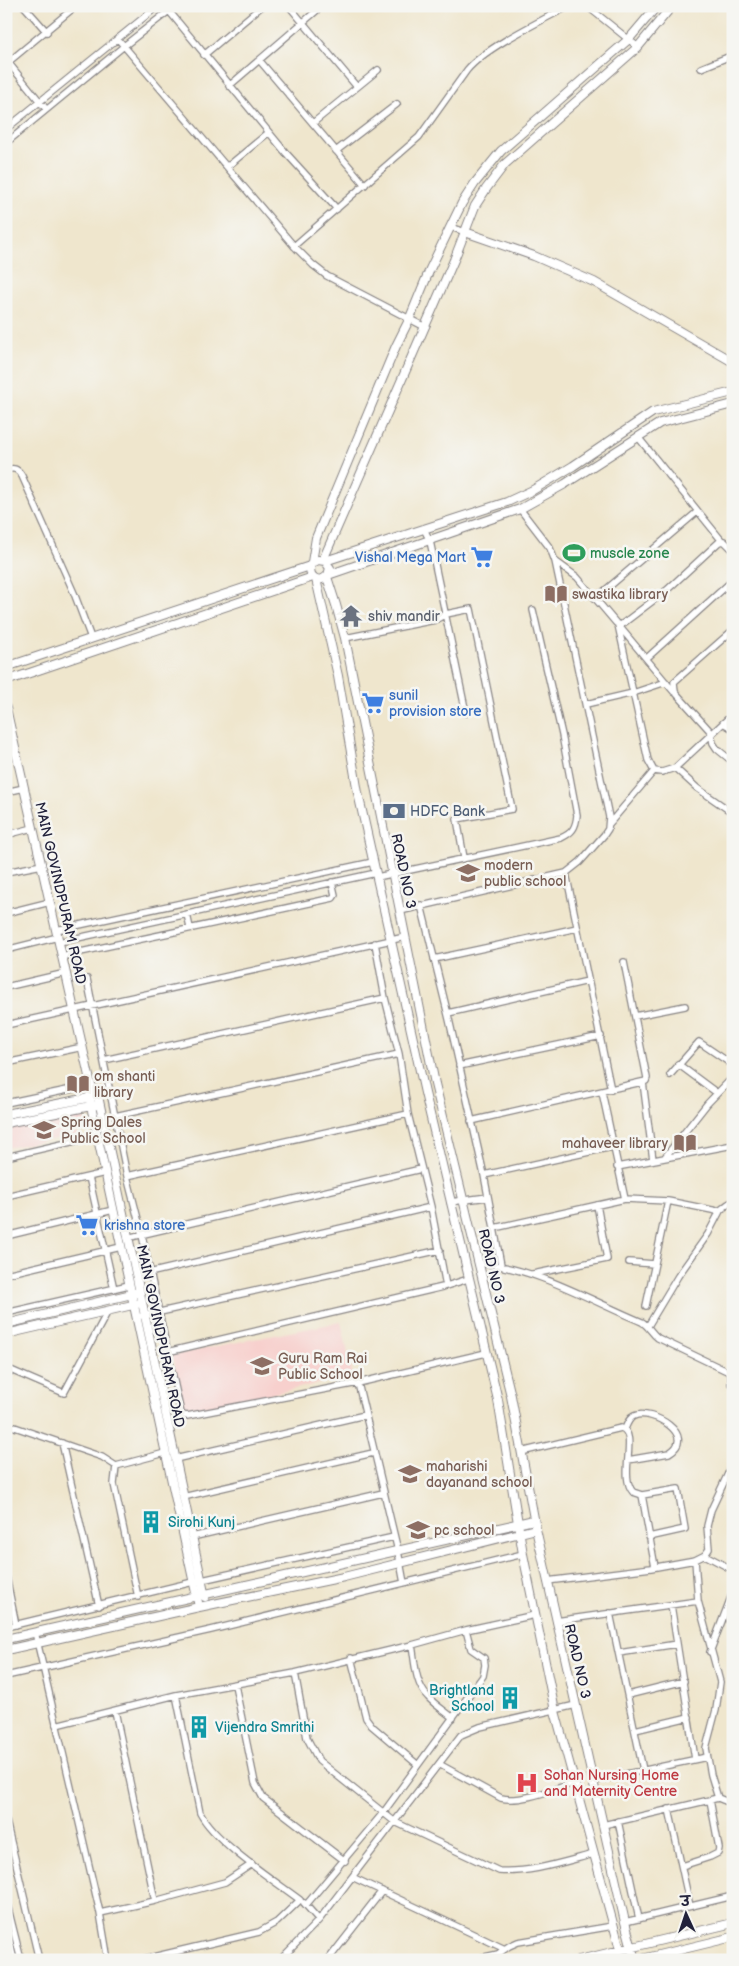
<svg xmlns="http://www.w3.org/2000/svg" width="739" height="1966" font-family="'Balsamiq Sans','Playpen Sans Deva',sans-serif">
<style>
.built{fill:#f7d0cd}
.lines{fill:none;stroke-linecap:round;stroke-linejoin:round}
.street-casing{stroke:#888484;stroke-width:8}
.secondary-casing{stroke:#888484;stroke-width:10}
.street{stroke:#fff;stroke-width:5.5}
.secondary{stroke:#fff;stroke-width:8}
.labels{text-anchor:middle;stroke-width:5;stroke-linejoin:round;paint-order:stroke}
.leisure-label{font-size:14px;fill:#27864d;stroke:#f6f6f2;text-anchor:start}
.shop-label{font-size:14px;fill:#366cbe;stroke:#f6f6f2;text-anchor:start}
.education-label{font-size:14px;fill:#785e54;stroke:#f6f6f2;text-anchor:start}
.worship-label{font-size:14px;fill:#5b616d;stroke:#f6f6f2;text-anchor:start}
.service-label{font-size:14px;fill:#4e5e75;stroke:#f6f6f2;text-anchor:start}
.street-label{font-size:14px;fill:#22223b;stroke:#f6f6f2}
.culture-label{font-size:14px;fill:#0d838f;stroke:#f6f6f2;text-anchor:start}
.health-label{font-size:14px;fill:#be3a42;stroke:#f6f6f2;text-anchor:start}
</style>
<rect width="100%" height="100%" fill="#f6f6f2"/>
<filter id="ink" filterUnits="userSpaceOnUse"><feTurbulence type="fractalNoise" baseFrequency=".02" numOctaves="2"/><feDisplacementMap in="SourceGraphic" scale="10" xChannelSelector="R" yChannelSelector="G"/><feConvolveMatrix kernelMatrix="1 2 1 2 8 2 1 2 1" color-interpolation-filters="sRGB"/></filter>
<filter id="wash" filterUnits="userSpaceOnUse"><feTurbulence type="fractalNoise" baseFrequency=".0096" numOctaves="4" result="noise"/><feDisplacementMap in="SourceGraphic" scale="20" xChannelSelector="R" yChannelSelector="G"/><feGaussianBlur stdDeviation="1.12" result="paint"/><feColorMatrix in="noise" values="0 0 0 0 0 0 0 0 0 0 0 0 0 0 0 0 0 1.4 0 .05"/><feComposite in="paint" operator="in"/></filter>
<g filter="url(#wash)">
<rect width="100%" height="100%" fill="#efe6cd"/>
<path class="built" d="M82 1113 88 1130 76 1131 77 1135 6 1148V1129Z
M341 1322 353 1376 185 1413 172 1355Z"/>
</g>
<g filter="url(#ink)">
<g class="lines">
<defs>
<path id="street" d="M24 6 47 32
M289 6 357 87
M587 6 638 47
M169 11 286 153 337 209
M118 39 294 246 313 265 327 276 425 327
M204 55 262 6
M7 61 46 109
M260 61 365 185
M6 64 76 6
M701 68 733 55
M229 86 322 6
M313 123 378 70
M6 129 158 6
M6 143 124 46 175 6
M336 151 397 104
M227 167 268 133
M451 227 465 232
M294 246 419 137 467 70C486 47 541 21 569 6
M638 437 722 541
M6 470C14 467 18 469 22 476L74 593 91 638
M424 529 430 541 466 713
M555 561 577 577 616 623 621 625 667 590 719 542 724 541 733 550
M596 598 697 512
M618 625 648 760 654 771 662 772 675 768 733 714
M619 626 674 692
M733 630 674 682 675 692 711 732 713 743 717 749 733 762
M345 638 435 620 446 614 471 609 512 809 457 819 464 858
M648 657 733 580
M586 704 633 693 666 682
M723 723 733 729
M6 754 16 752
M675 768 697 788 733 813
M6 792 24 788
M609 824 654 771
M6 835 33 828
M6 872 42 865
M566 873 611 1090
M377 877 561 838C572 833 576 828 577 815L562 735 533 610
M421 905 449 1019 484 1175 612 1147
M400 911 566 873 580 862 604 835 608 829 609 817 555 561 550 548 520 509
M6 913 50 902
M187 914 190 928
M56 930 373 862
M59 942 376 873
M375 943 385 998 399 1054 408 1114 431 1207 446 1286
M6 950 58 937
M62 956 333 898 335 895 332 882
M434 959 577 928
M87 979 127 1176 142 1235 181 1413 182 1415 187 1416 358 1383 398 1551 404 1583
M6 987 66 973
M733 1006 731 1008 733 1016
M448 1013 588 981
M635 1016 685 1006
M6 1025 405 937
M104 1060 385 998
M6 1063 83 1047
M678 1064 717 1093
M459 1066 601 1036
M670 1075 699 1042 733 1065
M643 1082 653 1160
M602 1092 625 1199
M6 1103 91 1085
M115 1116 399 1054
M471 1121 646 1081 647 1078 624 962
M6 1157 97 1136
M665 1157 707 1104 733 1077
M617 1167 733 1145
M484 1175 501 1265
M127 1176 408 1114
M89 1177 114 1289
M6 1196 105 1173
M450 1202 488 1197
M494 1228 625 1199 668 1201 717 1211C724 1210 726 1203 733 1202
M6 1236 113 1210
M127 1238 421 1169
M629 1262 654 1264
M478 1263C537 1268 589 1300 642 1322 649 1326 651 1333 658 1338L731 1373V1384L733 1385
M149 1273 431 1207
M6 1274 121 1247
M533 1274 607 1259 597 1205
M646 1306 668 1201
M6 1313 129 1285
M142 1316 440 1250
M648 1326 678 1276 708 1234 720 1211
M167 1352 443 1287 468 1279
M6 1368 64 1393 108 1311
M358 1383 486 1353
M6 1424 102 1457 116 1466 165 1453
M625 1429C627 1424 629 1418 634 1416 652 1408 698 1436 669 1453L628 1460
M62 1443 99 1606
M521 1452 621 1428C639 1433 618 1476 633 1492L642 1495
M175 1459 365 1415
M116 1466 114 1484 138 1597
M183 1497 373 1453
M192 1537 383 1493
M649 1537 685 1529 678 1489 642 1495 655 1567
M705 1555 733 1570
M695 1560 698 1601
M6 1576 16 1625
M547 1581 651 1568 695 1560 705 1555 709 1549 707 1526 711 1510 733 1463
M671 1605 695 1759
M610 1613 643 1770
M556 1621 698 1601 720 1682 716 1710 706 1748 711 1775 718 1798
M6 1627 193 1582 394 1537
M35 1632 100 1913 108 1960
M412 1645C415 1662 415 1684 428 1697 435 1705 445 1711 453 1718
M710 1652 733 1592
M619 1653 677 1644
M351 1658 366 1718 372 1726 418 1765
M295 1673 307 1738 319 1761 395 1822 499 1871C531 1873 563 1862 594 1854
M6 1676 211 1630 523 1554
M235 1685 255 1783 263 1798 345 1861
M628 1695 684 1681
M115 1711 155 1901
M56 1725 176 1695 295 1673 412 1645 466 1630 535 1615
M635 1730 689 1717
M439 1764 501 1798C521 1803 554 1789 574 1783
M593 1781 707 1757
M669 1809 690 1906
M6 1821 39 1960
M618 1821 639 1919
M603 1825 718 1798 733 1804
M682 1866 710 1857 718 1853 719 1848 710 1800
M352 1877 505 1949
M6 1900 21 1960
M306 1905 383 1813 483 1676 485 1665 484 1658 471 1649 466 1630
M100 1913 155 1901 225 1882 252 1864
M319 1920 461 1735 480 1727 576 1705
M625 1922 733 1896
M6 1928 14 1960
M140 1960 259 1932 277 1922 300 1900C272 1879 215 1842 200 1813L176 1695
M280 1960 319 1920 304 1903
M328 1960 382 1891
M472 1960 498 1954 509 1946 518 1942 613 1926"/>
<path id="secondary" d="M465 232 534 256 594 282 733 362
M323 560 454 260 475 206 486 189 505 164 638 47 672 6
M325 561 507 502 533 490 573 466 653 412 733 392
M312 562 316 538 396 346 409 320 430 269 462 203 475 183 501 151 629 39 657 6
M328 575 330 568 325 561 318 560 311 564C307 577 319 585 328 575L520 509 565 484 660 423 733 404
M327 577 336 605 345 638 435 1084 511 1396 536 1529 625 1922 635 1960
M316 579 338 676 358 793 425 1093 498 1400 523 1554 555 1711 623 1960
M6 667 310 566
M6 681 313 577
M6 708 91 1085 90 1098 91 1106 199 1607
M91 1085 98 1096 205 1597
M6 1114 93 1097
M6 1123 96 1105
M6 1324 136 1293
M6 1334 137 1304
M6 1639 534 1520
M6 1650 199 1607 344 1577 536 1529
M579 1960 733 1923
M638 1960 733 1937"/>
</defs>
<use href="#street" class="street-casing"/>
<use href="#secondary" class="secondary-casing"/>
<use href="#street" class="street"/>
<use href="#secondary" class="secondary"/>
</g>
</g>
<defs>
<symbol id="stadium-bare" viewBox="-9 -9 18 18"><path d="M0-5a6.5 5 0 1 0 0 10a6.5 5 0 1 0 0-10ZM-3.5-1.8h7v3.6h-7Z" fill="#2e9e5b" stroke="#f6f6f2" stroke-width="2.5" paint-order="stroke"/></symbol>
<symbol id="supermarket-bare" viewBox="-9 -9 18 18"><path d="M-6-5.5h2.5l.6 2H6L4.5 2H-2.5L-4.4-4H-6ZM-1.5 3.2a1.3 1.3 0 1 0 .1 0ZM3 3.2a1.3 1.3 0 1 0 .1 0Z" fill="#3f7fe0" stroke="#f6f6f2" stroke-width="2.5" paint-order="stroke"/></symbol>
<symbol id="library-bare" viewBox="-9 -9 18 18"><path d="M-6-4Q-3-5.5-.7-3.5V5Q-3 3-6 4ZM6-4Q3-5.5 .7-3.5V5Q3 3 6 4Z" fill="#8d6e63" stroke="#f6f6f2" stroke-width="2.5" paint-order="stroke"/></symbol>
<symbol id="temple-bare" viewBox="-9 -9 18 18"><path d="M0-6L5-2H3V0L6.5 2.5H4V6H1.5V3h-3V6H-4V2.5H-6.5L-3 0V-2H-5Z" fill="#6b7280" stroke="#f6f6f2" stroke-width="2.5" paint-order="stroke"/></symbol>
<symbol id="bank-bare" viewBox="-9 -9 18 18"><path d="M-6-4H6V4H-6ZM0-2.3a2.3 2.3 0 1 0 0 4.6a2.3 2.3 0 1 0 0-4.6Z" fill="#5c6f8a" stroke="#f6f6f2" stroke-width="2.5" paint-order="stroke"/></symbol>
<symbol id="school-bare" viewBox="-9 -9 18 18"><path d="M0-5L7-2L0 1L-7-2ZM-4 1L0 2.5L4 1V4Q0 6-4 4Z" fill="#8d6e63" stroke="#f6f6f2" stroke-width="2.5" paint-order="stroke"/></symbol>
<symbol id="building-bare" viewBox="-9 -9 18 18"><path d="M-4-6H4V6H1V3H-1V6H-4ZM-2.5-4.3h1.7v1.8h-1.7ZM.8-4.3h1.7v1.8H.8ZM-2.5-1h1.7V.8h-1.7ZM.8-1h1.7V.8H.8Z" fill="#0f9aa8" stroke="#f6f6f2" stroke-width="2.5" paint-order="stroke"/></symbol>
<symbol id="hospital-bare" viewBox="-9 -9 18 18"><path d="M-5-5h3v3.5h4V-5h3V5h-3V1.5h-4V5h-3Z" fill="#e0444e" stroke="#f6f6f2" stroke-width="2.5" paint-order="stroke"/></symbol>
</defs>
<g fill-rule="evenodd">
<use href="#stadium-bare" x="558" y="537" width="32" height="32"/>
<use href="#supermarket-bare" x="466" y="541" width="32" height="32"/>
<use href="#library-bare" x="540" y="578" width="32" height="32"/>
<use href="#temple-bare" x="335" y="600" width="32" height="32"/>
<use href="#supermarket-bare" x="357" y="687" width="32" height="32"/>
<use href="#bank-bare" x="378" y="795" width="32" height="32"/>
<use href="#school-bare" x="452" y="857" width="32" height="32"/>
<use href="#library-bare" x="62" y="1068" width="32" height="32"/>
<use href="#school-bare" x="28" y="1114" width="32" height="32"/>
<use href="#library-bare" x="669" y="1127" width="32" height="32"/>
<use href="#supermarket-bare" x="71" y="1209" width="32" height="32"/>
<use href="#school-bare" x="246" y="1350" width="32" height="32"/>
<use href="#school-bare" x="394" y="1458" width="32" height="32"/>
<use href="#building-bare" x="135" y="1506" width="32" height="32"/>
<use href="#school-bare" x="402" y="1514" width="32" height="32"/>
<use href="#building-bare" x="494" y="1682" width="32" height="32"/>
<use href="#building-bare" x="183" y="1711" width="32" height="32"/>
<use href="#hospital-bare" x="511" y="1767" width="32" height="32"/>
</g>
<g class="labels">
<g class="leisure-label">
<text x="590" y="558">muscle zone</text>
</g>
<g class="shop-label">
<text x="466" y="562" text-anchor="end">Vishal Mega Mart</text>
<text x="389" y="700">sunil<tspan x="389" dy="16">provision store</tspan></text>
<text x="104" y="1230">krishna store</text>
</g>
<g class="education-label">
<text x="572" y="599">swastika library</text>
<text x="484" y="870">modern<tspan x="484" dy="16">public school</tspan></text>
<text x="94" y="1081">om shanti<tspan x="94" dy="16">library</tspan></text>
<text x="61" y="1127">Spring Dales<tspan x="61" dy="16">Public School</tspan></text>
<text x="668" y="1148" text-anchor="end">mahaveer library</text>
<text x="278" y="1363">Guru Ram Rai<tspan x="278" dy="16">Public School</tspan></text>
<text x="426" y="1471">maharishi<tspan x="426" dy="16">dayanand school</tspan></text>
<text x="434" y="1535">pc school</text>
</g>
<g class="worship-label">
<text x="368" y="621">shiv mandir</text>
</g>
<g class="service-label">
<text x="410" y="816">HDFC Bank</text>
</g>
<g class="street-label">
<text transform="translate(404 871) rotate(78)" y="5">ROAD NO 3</text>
<text transform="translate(61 893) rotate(77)" y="5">MAIN GOVINDPURAM ROAD</text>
<text transform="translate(492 1266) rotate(77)" y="5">ROAD NO 3</text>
<text transform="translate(161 1336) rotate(78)" y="5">MAIN GOVINDPURAM ROAD</text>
<text transform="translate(578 1661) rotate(77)" y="5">ROAD NO 3</text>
</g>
<g class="culture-label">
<text x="168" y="1527">Sirohi Kunj</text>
<text x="494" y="1695" text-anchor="end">Brightland<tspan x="494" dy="16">School</tspan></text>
<text x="215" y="1732">Vijendra Smrithi</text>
</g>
<g class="health-label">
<text x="544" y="1780">Sohan Nursing Home<tspan x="544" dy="16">and Maternity Centre</tspan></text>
</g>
</g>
<rect width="739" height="1966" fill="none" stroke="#f6f6f2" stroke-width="25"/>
<g transform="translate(686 1914) rotate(357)" stroke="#f6f6f2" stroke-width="4" paint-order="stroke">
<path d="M0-4L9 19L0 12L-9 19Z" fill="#22223b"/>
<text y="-8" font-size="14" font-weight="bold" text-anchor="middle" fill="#22223b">उ</text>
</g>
</svg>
